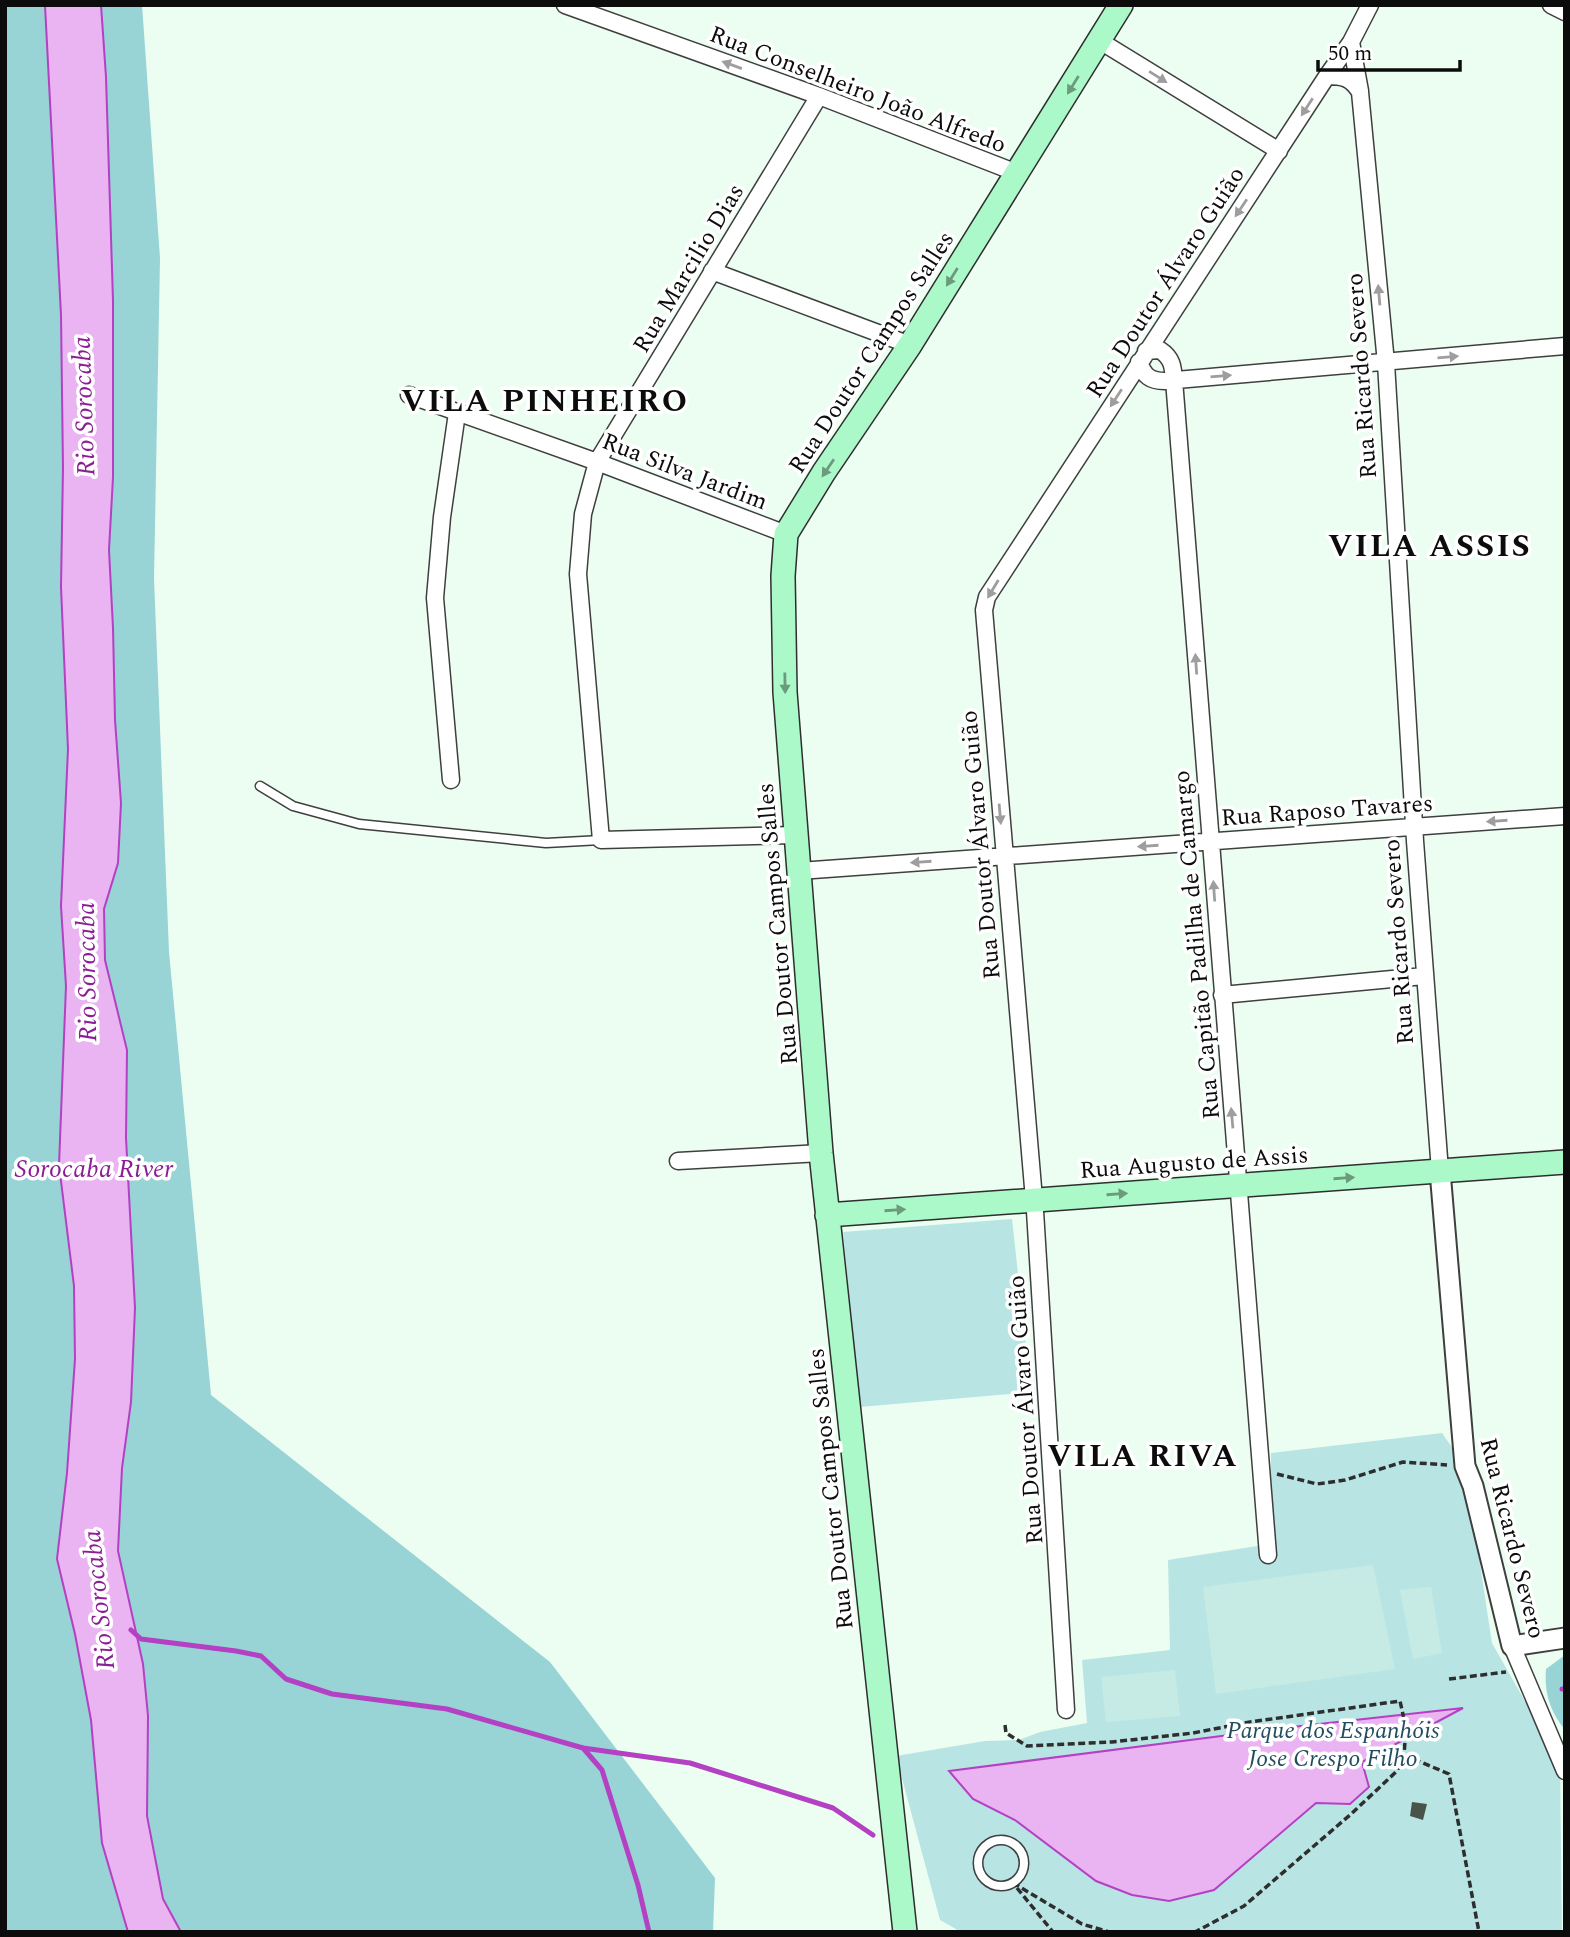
<svg xmlns="http://www.w3.org/2000/svg" width="1570" height="1937" font-family="Spectral,serif">
<style>
.green{fill:#b8e5e4}
.forest{fill:#98d3d5}
.pitch{fill:#c6eae4}
.water{fill:#e9b4f1;stroke:#b440c3;stroke-width:2}
.lines{fill:none;stroke-linecap:round;stroke-linejoin:round}
.stream{stroke:#b440c3;stroke-width:5}
.building{fill:#4a5349}
.service-casing{stroke:#3f3f3f;stroke-width:11}
.minor-casing{stroke:#3f3f3f;stroke-width:19}
.tertiary-casing{stroke:#3f3f3f;stroke-width:23}
.secondary-casing{stroke:#2e2e2e;stroke-width:26}
.path{stroke:#2e2e2e;stroke-width:3.5;stroke-dasharray:7 3.5;stroke-linecap:butt}
.service{stroke:#fff;stroke-width:8}
.minor{stroke:#fff;stroke-width:16}
.tertiary{stroke:#fff;stroke-width:19}
.secondary{stroke:#abf9c8;stroke-width:23}
.oneway{fill:#9e9e9e}
.oneway2{fill:#6b9a7d}
.labels{text-anchor:middle;stroke-width:7;stroke-linejoin:round;paint-order:stroke}
.street-label{font-size:24px;fill:#0c0c0c;stroke:#fff}
.park-label{font-size:24px;font-style:italic;fill:#214d5e;stroke:#fff}
.water-label{font-size:26px;font-style:italic;fill:#8b1e94;stroke:#fff}
.district-label{font-size:32px;font-weight:bold;letter-spacing:2px;fill:#0c0c0c;stroke:#fff}
</style>
<rect width="100%" height="100%" fill="#ecfef1"/>
<path class="green" d="M1012 1219 1031 1392 860 1407 843 1232Z
M1442 1433 1465 1466 1492 1643 1560 1763 1562 1932H961L940 1920 896 1756 985 1741 1019 1740 1040 1732 1087 1723 1082 1660 1170 1650 1168 1560 1270 1544 1271 1453Z"/>
<path class="forest" d="M5 5H142L160 258 154 579 169 952 211 1395 550 1662 715 1878 713 1932H5Z
M1565 1655V1730C1550 1711 1544 1693 1546 1669Z"/>
<path class="pitch" d="M1373 1565 1395 1669 1216 1694 1203 1587Z
M1431 1587 1442 1653 1413 1659 1400 1590Z
M1175 1670 1180 1716 1106 1722 1101 1677Z"/>
<path class="water" d="M45 5H101L106 77 113 301V477L109 550 113 628 115 720 121 803 118 863 104 909 105 960 127 1050 126 1138 135 1308 131 1402 122 1468 118 1551 143 1664 148 1716 147 1816 163 1899 181 1932H128L102 1843 91 1720 75 1634 57 1559 67 1473 75 1359 74 1286 59 1165 66 986 61 906 68 749 61 587 63 468 61 315Z
M1463 1708 1362 1762 1369 1787 1350 1804 1316 1803 1214 1890 1169 1901 1132 1895 1096 1881 1015 1820 973 1799 949 1771 1283 1728Z"/>
<g class="lines">
<path class="stream" d="M131 1630 141 1639 236 1651 261 1656 286 1679 332 1694 447 1709 583 1748 690 1763 833 1808 873 1835
M1562 1689H1565
M583 1748 602 1770 638 1885 649 1932"/>
</g>
<path class="building" d="M1412 1802 1427 1804 1423 1820 1410 1816Z"/>
<g class="lines">
<defs>
<path id="service" d="M260 786 293 806 359 824 546 843 601 840
M978 1863a23 23 0 1 1 46 0a23 23 0 1 1-46 0Z"/>
<path id="minor" d="M565 5 819 96 1017 173
M1551 5 1565 12
M1100 41 1279 151
M1351 42 1360 91
M1327 76 1351 42 1370 5
M712 271 910 345
M1146 351 1160 350C1172 358 1173 366 1174 380L1268 1555
M1139 362C1144 376 1150 381 1165 381L1565 346
M409 395 597 462 786 534
M451 780 435 598 442 517 457 413
M796 835 601 840 578 574 583 514 597 462 819 96
M799 871 1565 816
M1222 995 1424 976
M678 1161 821 1153
M1512 1646 1565 1771
M1066 1710 1035 1211 984 610 987 597 1004 571 1327 76C1344 76 1351 78 1360 92L1386 363 1415 841 1440 1171"/>
<path id="tertiary" d="M1440 1171 1465 1466 1473 1486 1512 1646 1565 1638"/>
<path id="secondary" d="M827 1215 1565 1162
M905 1932 821 1153 785 692 783 576 786 534 824 472 910 345 1121 5"/>
</defs>
<use href="#service" class="service-casing"/>
<use href="#minor" class="minor-casing"/>
<use href="#tertiary" class="tertiary-casing"/>
<use href="#secondary" class="secondary-casing"/>
<path class="path" d="M1277 1474 1317 1484 1345 1480 1403 1462 1447 1465
M1449 1679 1506 1672
M1005 1725 1006 1733 1027 1746 1112 1742 1193 1733 1250 1722 1400 1701 1406 1728 1404 1755 1397 1771 1350 1815 1244 1906 1195 1932
M1404 1755 1449 1774 1479 1932
M1013 1883 1082 1924 1109 1932
M1017 1888 1053 1932"/>
<use href="#service" class="service"/>
<use href="#minor" class="minor"/>
<use href="#tertiary" class="tertiary"/>
<use href="#secondary" class="secondary"/>
</g>
<defs><path id="oneway-solid" d="M-6-.8H1V-3.2L6.5 0L1 3.2V.8H-6Z" transform="scale(1.75)"/></defs>
<g class="oneway">
<use href="#oneway-solid" transform="translate(732 65) rotate(-160)"/>
<use href="#oneway-solid" transform="translate(1158 77) rotate(32)"/>
<use href="#oneway-solid" transform="translate(1307 107) rotate(123)"/>
<use href="#oneway-solid" transform="translate(1241 208) rotate(124)"/>
<use href="#oneway-solid" transform="translate(1379 295) rotate(-95)"/>
<use href="#oneway-solid" transform="translate(1448 357) rotate(-5)"/>
<use href="#oneway-solid" transform="translate(1221 376) rotate(-5)"/>
<use href="#oneway-solid" transform="translate(1116 398) rotate(123)"/>
<use href="#oneway-solid" transform="translate(993 589) rotate(121)"/>
<use href="#oneway-solid" transform="translate(1196 664) rotate(-94)"/>
<use href="#oneway-solid" transform="translate(1000 814) rotate(85)"/>
<use href="#oneway-solid" transform="translate(1497 821) rotate(176)"/>
<use href="#oneway-solid" transform="translate(1148 846) rotate(176)"/>
<use href="#oneway-solid" transform="translate(921 862) rotate(176)"/>
<use href="#oneway-solid" transform="translate(1214 891) rotate(-94)"/>
<use href="#oneway-solid" transform="translate(1232 1118) rotate(-95)"/>
</g>
<g class="oneway2">
<use href="#oneway-solid" transform="translate(1073 85) rotate(122)"/>
<use href="#oneway-solid" transform="translate(952 277) rotate(122)"/>
<use href="#oneway-solid" transform="translate(828 468) rotate(124)"/>
<use href="#oneway-solid" transform="translate(785 683) rotate(89)"/>
<use href="#oneway-solid" transform="translate(1344 1178) rotate(-4)"/>
<use href="#oneway-solid" transform="translate(1117 1194) rotate(-4)"/>
<use href="#oneway-solid" transform="translate(895 1210) rotate(-4)"/>
</g>
<g class="labels">
<g class="street-label">
<text transform="translate(858 89) rotate(21)" y="8">Rua Conselheiro João Alfredo</text>
<text transform="translate(688 268) rotate(-59)" y="8">Rua Marcilio Dias</text>
<text transform="translate(1165 282) rotate(-57)" y="8">Rua Doutor Álvaro Guião</text>
<text transform="translate(871 352) rotate(-57)" y="8">Rua Doutor Campos Salles</text>
<text transform="translate(1361 376) rotate(-94)" y="8">Rua Ricardo Severo</text>
<text transform="translate(685 471) rotate(21)" y="8">Rua Silva Jardim</text>
<text transform="translate(1327 810) rotate(-4)" y="8">Rua Raposo Tavares</text>
<text transform="translate(980 845) rotate(-95)" y="8">Rua Doutor Álvaro Guião</text>
<text transform="translate(777 924) rotate(-95)" y="8">Rua Doutor Campos Salles</text>
<text transform="translate(1398 942) rotate(-94)" y="8">Rua Ricardo Severo</text>
<text transform="translate(1196 945) rotate(-95)" y="8">Rua Capitão Padilha de Camargo</text>
<text transform="translate(1194 1162) rotate(-4)" y="8">Rua Augusto de Assis</text>
<text transform="translate(1025 1410) rotate(-94)" y="8">Rua Doutor Álvaro Guião</text>
<text transform="translate(830 1489) rotate(-96)" y="8">Rua Doutor Campos Salles</text>
<text transform="translate(1513 1538) rotate(76)" y="8">Rua Ricardo Severo</text>
</g>
<g class="park-label">
<text x="1333" y="1738">Parque dos Espanhóis<tspan x="1333" dy="28">Jose Crespo Filho</tspan></text>
</g>
<g class="water-label">
<text transform="translate(83 406) rotate(-92)" y="9">Rio Sorocaba</text>
<text transform="translate(86 972) rotate(-91)" y="9">Rio Sorocaba</text>
<text x="94" y="1177">Sorocaba River</text>
<text transform="translate(98 1600) rotate(-96)" y="9">Rio Sorocaba</text>
</g>
<g class="district-label">
<text x="545" y="411">VILA PINHEIRO</text>
<text x="1430" y="556">VILA ASSIS</text>
<text x="1143" y="1466">VILA RIVA</text>
</g>
</g>
<rect width="1570" height="1937" fill="none" stroke="#0c0c0c" stroke-width="14"/>
<path d="M1318 60v10h142v-10" fill="none" stroke="#0c0c0c" stroke-width="3.5"/>
<text x="1328" y="60" font-size="21" fill="#0c0c0c" stroke="#ffffff" stroke-width="5" paint-order="stroke">50 m</text>
</svg>
